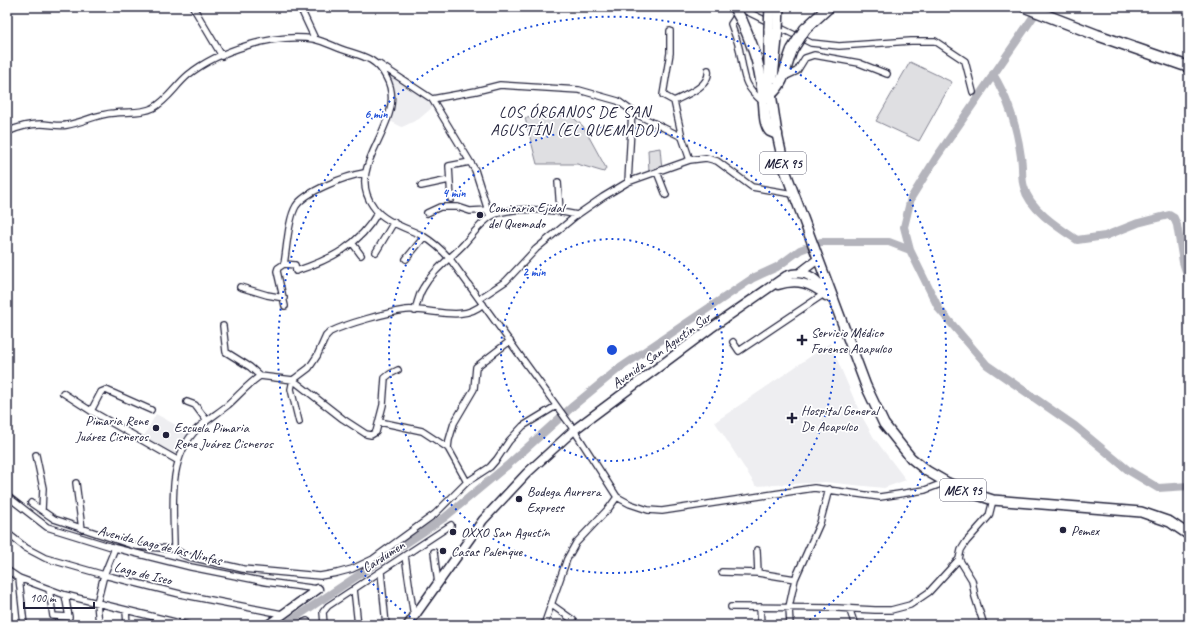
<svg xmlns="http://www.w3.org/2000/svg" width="1196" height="632" font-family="Caveat,sans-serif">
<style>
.built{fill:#eeeef1}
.green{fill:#dfdfe2;stroke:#80808e}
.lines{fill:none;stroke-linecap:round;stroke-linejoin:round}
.river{stroke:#b4b4bc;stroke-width:8}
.minor-casing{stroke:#22223b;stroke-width:8}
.secondary-casing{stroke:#22223b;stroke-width:11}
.primary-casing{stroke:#22223b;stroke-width:12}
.motorway-casing{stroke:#22223b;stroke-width:13}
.minor{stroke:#fff;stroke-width:5.5}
.secondary{stroke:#fff;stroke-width:8}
.primary{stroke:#fff;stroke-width:9}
.motorway{stroke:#fff;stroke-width:10}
.primary-bridge-casing{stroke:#22223b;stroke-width:12;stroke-linecap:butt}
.motorway-bridge-casing{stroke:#22223b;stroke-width:13;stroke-linecap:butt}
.primary-bridge{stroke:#fff;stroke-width:9}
.motorway-bridge{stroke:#fff;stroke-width:10}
.ring{fill:none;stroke:#1d4ed8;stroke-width:2;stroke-dasharray:2 4}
.poi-dot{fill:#22223b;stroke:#fff;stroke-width:1.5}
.labels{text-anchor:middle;stroke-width:3.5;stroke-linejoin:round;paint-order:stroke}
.shield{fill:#fff;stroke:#646476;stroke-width:1}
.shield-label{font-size:13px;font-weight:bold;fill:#22223b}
.poi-label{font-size:14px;fill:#22223b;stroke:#fff;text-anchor:start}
.street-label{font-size:14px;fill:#22223b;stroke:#fff}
.quarter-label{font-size:16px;letter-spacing:1px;fill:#22223b;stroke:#fff}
.centre{fill:#1d4ed8;stroke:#fff;stroke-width:2}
.ring-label{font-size:12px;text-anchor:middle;font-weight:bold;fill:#1d4ed8;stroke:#fff;stroke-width:3.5;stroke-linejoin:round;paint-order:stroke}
</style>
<rect width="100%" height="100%" fill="#fff"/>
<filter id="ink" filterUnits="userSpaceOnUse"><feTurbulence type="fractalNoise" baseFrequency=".025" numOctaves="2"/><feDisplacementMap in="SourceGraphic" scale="8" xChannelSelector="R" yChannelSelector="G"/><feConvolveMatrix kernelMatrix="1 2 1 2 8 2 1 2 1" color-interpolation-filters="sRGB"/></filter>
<g filter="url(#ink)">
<path class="built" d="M390 73 431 99 434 106 419 119 402 127 388 120Z
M830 343 860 413 874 438 906 480 884 488 825 482 756 486 715 422Z
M156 414 190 433 176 456 143 438Z"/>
<path class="green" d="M910 62 952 82 919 141 876 121Z
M570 115 583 126 606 168 604 172 577 164H537L525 118Z
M660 148 662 170 649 173 648 150Z"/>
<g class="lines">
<path class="river" d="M1040 7 936 158 911 198 904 227 910 250 939 309 987 365 1075 426 1128 470 1158 488 1189 486
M993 74C1009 100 1017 127 1021 157 1023 167 1021 178 1024 187 1029 209 1059 228 1077 240L1105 236 1138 223 1169 215 1174 218 1177 225 1183 262 1189 281
M284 625 444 518 509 464 573 406 617 370 753 278 777 267 800 250 821 242H889L910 250"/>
<defs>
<path id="minor" d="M193 7 222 56
M300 7 315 39
M738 7 811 43 839 46 911 41H935L965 61 973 92
M739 12 731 24C734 33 739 44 740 53 745 78 743 85 763 102
M670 31V53L663 95 674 101C686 95 711 86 708 70
M379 64 432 99 476 91 500 85 579 90 618 101 636 114 682 137
M784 77 797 71 805 58 814 55 859 63 887 74
M432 99 475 170 490 217
M674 101 682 137 690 160
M7 132C18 127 29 124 41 124 50 124 58 127 67 125 84 122 97 114 114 113 126 111 141 114 153 108 167 101 176 85 188 75 219 50 274 33 314 39 323 41 333 46 341 49 361 56 376 57 386 77 411 121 342 164 373 206 383 222 407 228 423 236 433 242 442 250 450 259L574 430 617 497 630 504 648 510 662 511 814 488 880 497 925 490 946 482
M657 172 666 195
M558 182 560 211
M628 182 632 111
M421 186 449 180
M451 199 449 166 470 162
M427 213 440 207H458L470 211 488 210
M353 244 361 255
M376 252 394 222
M406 259 424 237
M284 264C287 248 288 219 296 206 306 191 346 176 364 173
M240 287 267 295 284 298
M479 299 506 281 536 249 577 215 603 197 628 182 690 160 706 158 717 161 752 187 793 194
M285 306 277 271 278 268 284 264 295 265 296 271C330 260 360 245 378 212
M415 311C417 303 419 294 423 288 433 270 451 258 464 244 472 235 480 224 490 217 509 205 556 210 577 215
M223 326 226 352 250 367 260 376
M733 342 739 351 824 294
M63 393 91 411 177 460
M187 402 195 405 207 421
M91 411 101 392 106 390 151 410
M299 422 291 389 293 380 309 368 317 356 326 336 330 332C346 324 388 312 406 310 431 308 462 323 483 304
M380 422 422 431 448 448
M36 455 43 488 42 510
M467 482 448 448 449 440 454 423 474 389 476 367 510 341
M76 483 82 529
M7 496 47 527 115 548 191 567 266 582 318 589
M31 503 54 519 135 546 174 549 186 556 243 569 320 576 337 573 352 569 373 559 435 514 467 482 490 467 497 459 509 441 523 426 556 406
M7 533 26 548 45 558 104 575 180 594 282 614
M174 549C174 509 166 460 197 429 207 420 218 413 228 405 239 395 248 384 260 376L293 380 343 419 366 434 371 435 376 432 383 405 385 378 390 374 398 370
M757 550 758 573
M434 552 438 584
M405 556 414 617
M959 559 972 580 975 597 984 625
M7 570 19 578 65 595 187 625
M381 572 386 625
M722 572 758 573 795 579
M19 578 24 625
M49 589 53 616 69 617 65 595
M354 589 358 625
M552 605 573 620
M731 607 837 608 875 610H891L910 605 929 592 959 559 961 550 966 542 989 516 993 500
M760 607 761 625
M849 608 855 625
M126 611 127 625
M99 625 97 603 104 575 115 548
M298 625 307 621 310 625
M324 625 323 612 328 606 451 525
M544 625 567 559 576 543 609 508 617 497
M790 625 789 607 795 579 820 523 829 489"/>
<path id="secondary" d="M801 272 818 259
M778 285C797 279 811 283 826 296
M268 625 318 589
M408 625 483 520 527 473 574 430 711 328 786 276C807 267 819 281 831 298"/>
<path id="primary" d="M769 28V80L777 134 785 170 866 386 884 424 911 458 927 471 946 482 968 492 993 500 1141 512 1170 522 1189 535
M773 78 778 29"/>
<path id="motorway" d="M1025 7 1097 35 1189 67
M742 21C756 53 761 70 764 104 765 113 764 124 770 131L777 134
M805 29 829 7
M771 94C785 82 785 67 792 50"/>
</defs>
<use href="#minor" class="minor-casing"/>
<use href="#secondary" class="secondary-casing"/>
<use href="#primary" class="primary-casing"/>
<use href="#motorway" class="motorway-casing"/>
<use href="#minor" class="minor"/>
<use href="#secondary" class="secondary"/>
<use href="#primary" class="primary"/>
<use href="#motorway" class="motorway"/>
<defs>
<path id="primary-bridge" d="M769 28 770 7
M778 29 779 7"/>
<path id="motorway-bridge" d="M734 7 742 21
M792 50 805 29"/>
</defs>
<use href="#primary-bridge" class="primary-bridge-casing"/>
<use href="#motorway-bridge" class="motorway-bridge-casing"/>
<use href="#primary-bridge" class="primary-bridge"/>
<use href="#motorway-bridge" class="motorway-bridge"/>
</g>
</g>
<g class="ring">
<circle cx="612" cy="350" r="111"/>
<circle cx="612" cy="350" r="223"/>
<path d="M420 624A334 334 0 1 1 804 624"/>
</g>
<g class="poi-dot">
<circle cx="480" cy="215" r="4"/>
<path d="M800 334h4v4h4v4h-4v4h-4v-4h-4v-4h4z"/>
<path d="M790 412h4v4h4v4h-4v4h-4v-4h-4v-4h4z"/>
<circle cx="156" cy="428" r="4"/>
<circle cx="166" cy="435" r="4"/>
<circle cx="519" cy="499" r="4"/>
<circle cx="1063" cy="530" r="4"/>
<circle cx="453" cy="532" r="4"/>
<circle cx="443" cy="551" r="4"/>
</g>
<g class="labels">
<g class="shield">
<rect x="760" y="152" width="46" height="22" rx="3"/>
<rect x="940" y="479" width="46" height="22" rx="3"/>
</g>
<g class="shield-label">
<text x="783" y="168">MEX 95</text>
<text x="963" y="495">MEX 95</text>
</g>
<g class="poi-label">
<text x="488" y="212">Comisaria Ejidal<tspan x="488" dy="16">del Quemado</tspan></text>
<text x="811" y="337">Servicio Médico<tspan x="811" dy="16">Forense Acapulco</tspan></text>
<text x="801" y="415">Hospital General<tspan x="801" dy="16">De Acapulco</tspan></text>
<text x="148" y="425" text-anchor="end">Pimaria Rene<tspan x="148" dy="16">Juárez Cisneros</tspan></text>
<text x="174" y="432">Escuela Pimaria<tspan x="174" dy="16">Rene Juárez Cisneros</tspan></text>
<text x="527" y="496">Bodega Aurrera<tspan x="527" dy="16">Express</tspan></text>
<text x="1071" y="535">Pemex</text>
<text x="461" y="537">OXXO San Agustín</text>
<text x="451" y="556">Casas Palenque</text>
</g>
<g class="street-label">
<text transform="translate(661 350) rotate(-36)" y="5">Avenida San Agustín Sur</text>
<text transform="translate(160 545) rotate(14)" y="5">Avenida Lago de las Ninfas</text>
<text transform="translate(383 556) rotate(-33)" y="5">Cardumen</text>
<text transform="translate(143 573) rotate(14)" y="5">Lago de Iseo</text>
</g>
<g class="quarter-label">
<text x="575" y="117">LOS ÓRGANOS DE SAN<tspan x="575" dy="18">AGUSTÍN (EL QUEMADO)</tspan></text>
</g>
</g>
<circle cx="612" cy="350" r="6" class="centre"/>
<g class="ring-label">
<text x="376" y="118">6 min</text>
<text x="454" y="197">4 min</text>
<text x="534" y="276">2 min</text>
</g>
<rect width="1196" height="632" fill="none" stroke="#fff" stroke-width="24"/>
<rect x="12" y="12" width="1172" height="608" fill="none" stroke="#22223b" stroke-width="1.5" filter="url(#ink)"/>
<path d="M24 602v6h70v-6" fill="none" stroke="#22223b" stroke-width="2"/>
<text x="30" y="602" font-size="12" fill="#22223b" stroke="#ffffff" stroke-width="3" paint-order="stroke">100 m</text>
</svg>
